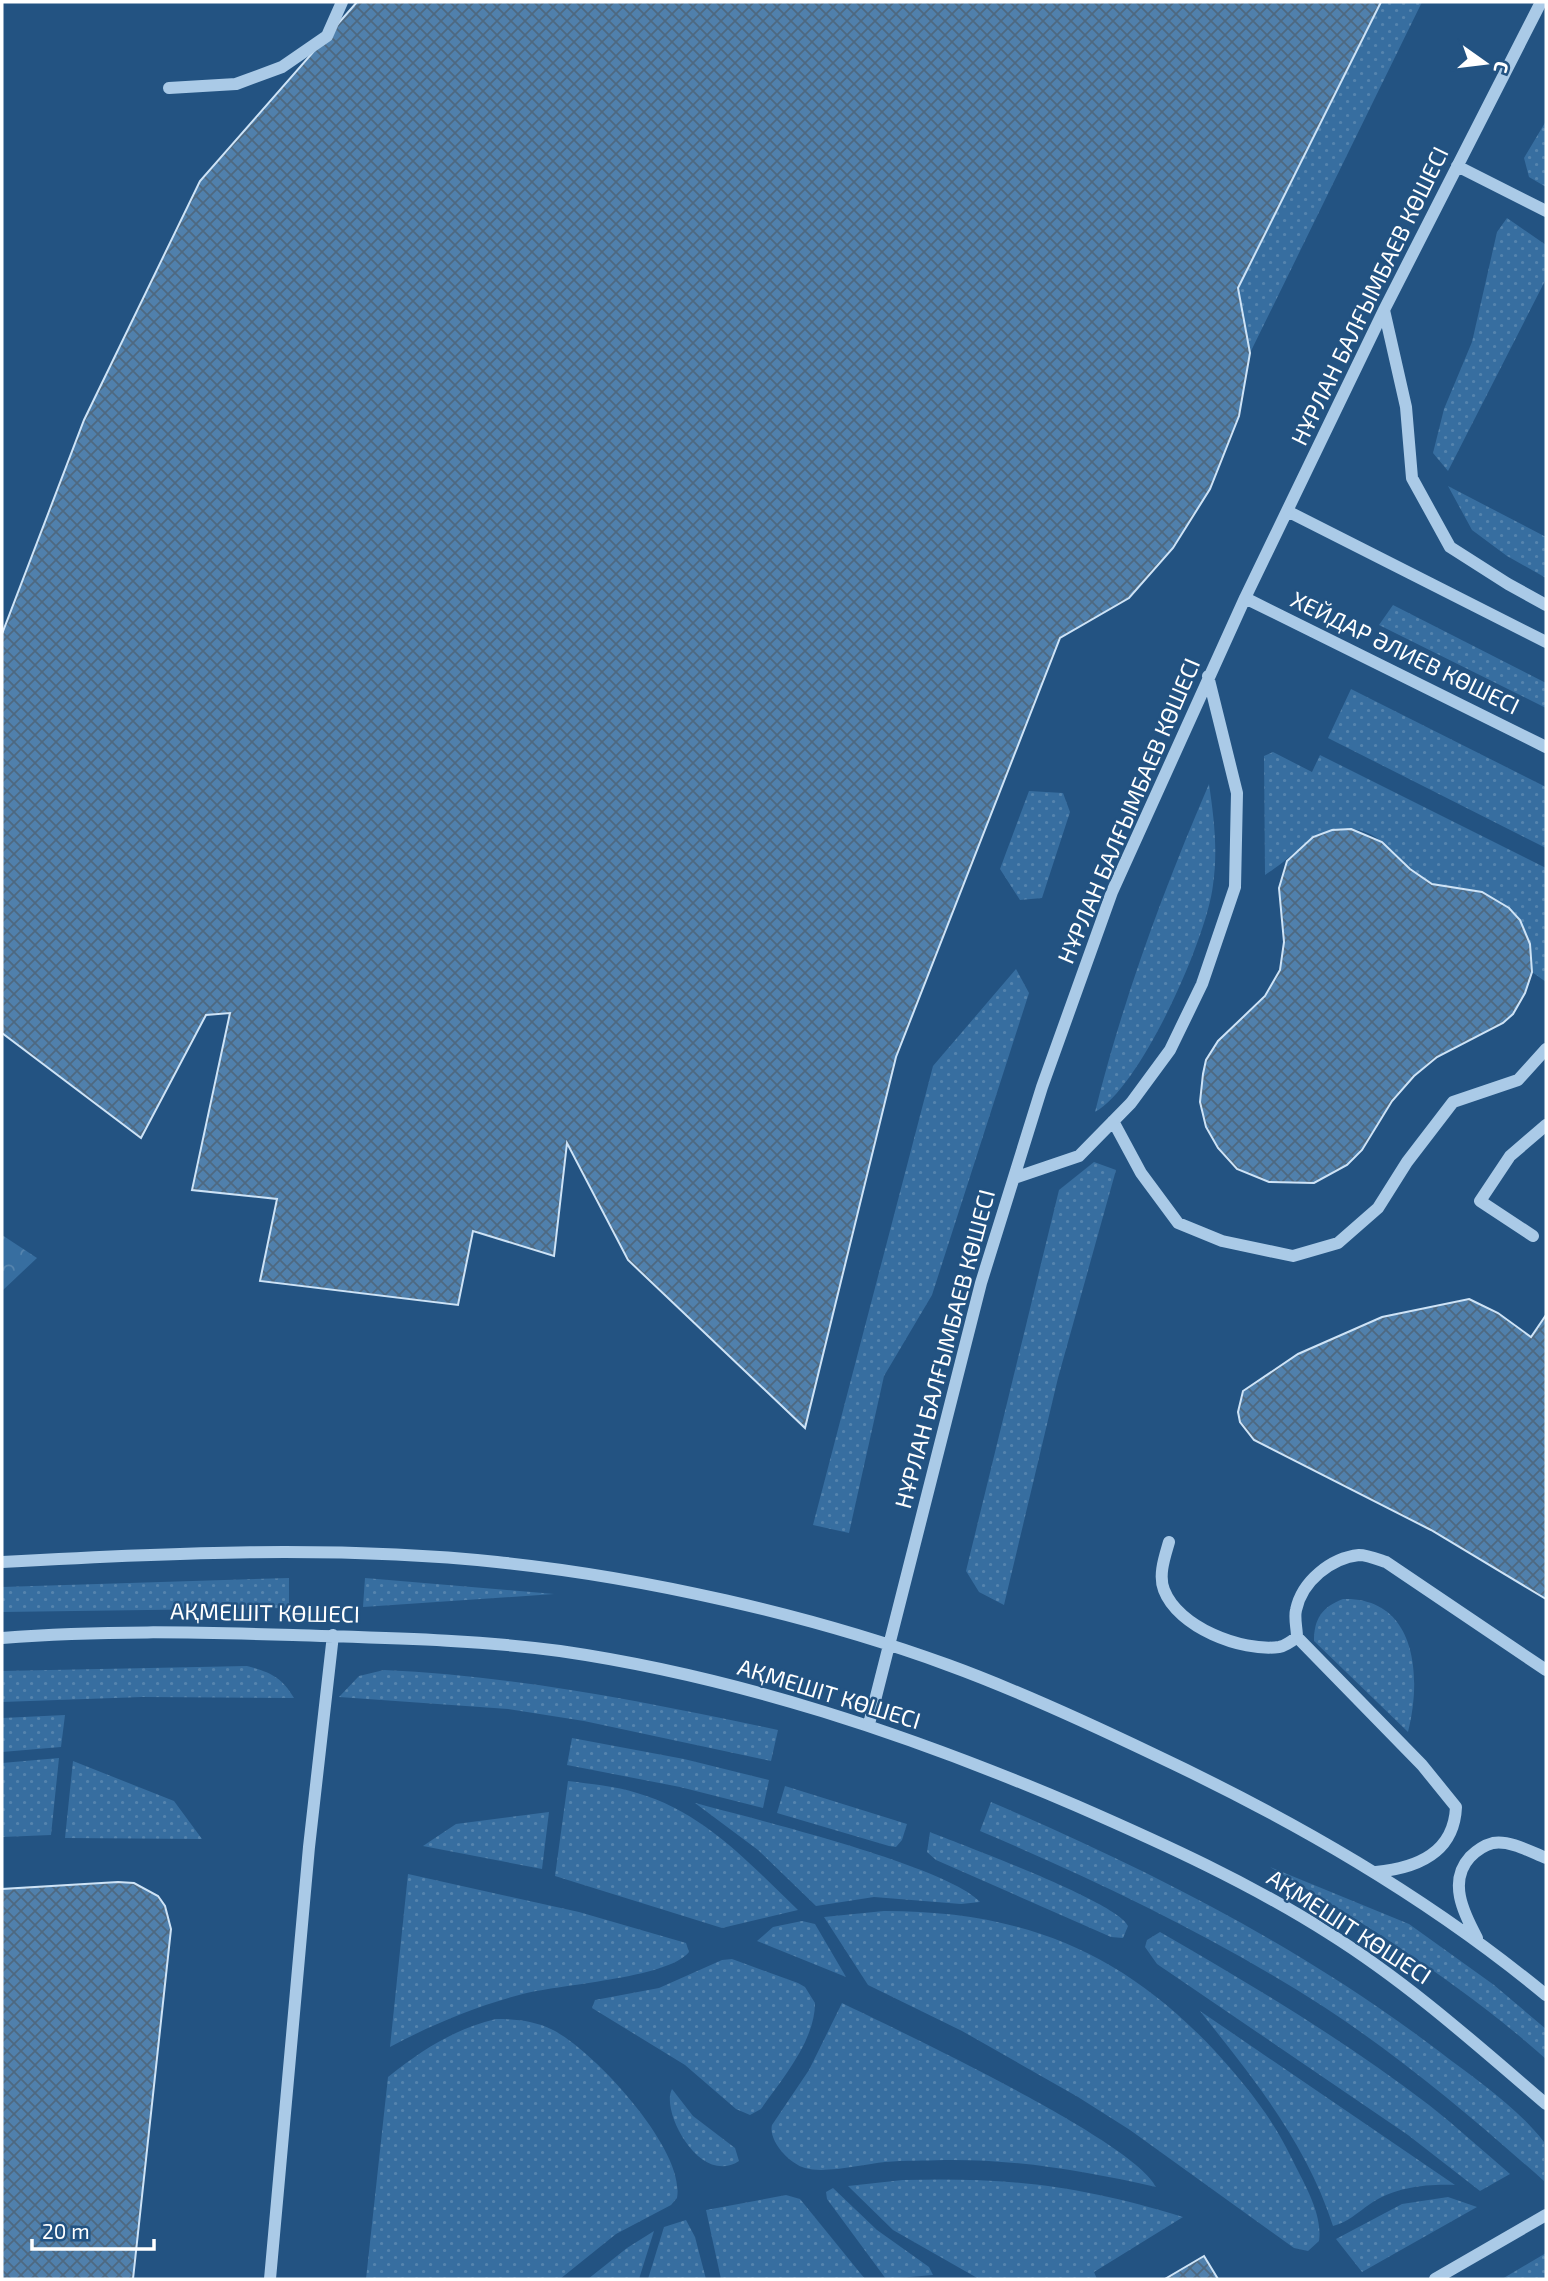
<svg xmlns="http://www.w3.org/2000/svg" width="1548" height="2281" font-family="'Exo 2',sans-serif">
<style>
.grass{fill:url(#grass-dots)}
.forest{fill:url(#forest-crowns)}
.building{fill:url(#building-cross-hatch);stroke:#cee3f6;stroke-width:2}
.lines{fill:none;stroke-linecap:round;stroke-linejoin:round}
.minor{stroke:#aacae7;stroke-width:12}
.labels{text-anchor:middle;stroke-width:5;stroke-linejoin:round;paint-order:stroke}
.street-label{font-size:23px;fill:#fff;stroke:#235382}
</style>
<defs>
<pattern id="grass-dots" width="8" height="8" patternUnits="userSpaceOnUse" patternTransform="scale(1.75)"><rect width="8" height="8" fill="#376ea0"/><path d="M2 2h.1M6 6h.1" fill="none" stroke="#5584ae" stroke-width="1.8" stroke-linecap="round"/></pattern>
<pattern id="forest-crowns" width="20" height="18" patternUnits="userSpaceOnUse" patternTransform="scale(1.75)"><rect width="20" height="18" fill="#376ea0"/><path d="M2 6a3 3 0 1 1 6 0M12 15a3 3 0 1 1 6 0" fill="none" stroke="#5584ae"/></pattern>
<pattern id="building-cross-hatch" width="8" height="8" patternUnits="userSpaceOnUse" patternTransform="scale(1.75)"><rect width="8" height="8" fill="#5080ac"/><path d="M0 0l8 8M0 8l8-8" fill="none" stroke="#4e6981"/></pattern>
</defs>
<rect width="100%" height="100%" fill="#235382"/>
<path class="grass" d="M1381 2H1422L1250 353 1238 288Z
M1546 121V187L1529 177 1524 158Z
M1507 218 1546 245V279L1448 471 1433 453 1444 409 1472 342 1497 232Z
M1448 486 1546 537V578L1507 556 1472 530Z
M1393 605 1546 683V708L1379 625Z
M1351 689 1546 787V848L1328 738Z
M1273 752 1312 772 1320 755 1546 868V982L1532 972C1532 929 1510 898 1467 889 1453 887 1437 887 1425 880 1399 864 1381 827 1347 829 1311 831 1294 857 1265 875L1264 756Z
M1209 784C1214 818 1218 850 1213 885 1207 938 1141 1087 1095 1112 1123 999 1163 891 1209 784Z
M1029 791 1063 793 1070 812 1042 898 1020 900 1000 869Z
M1016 969 1029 993 932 1295 884 1376 849 1533 813 1525 933 1066Z
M1094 1162 1116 1170 1058 1378 1004 1605 979 1592 966 1571 1059 1190Z
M289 1578V1608L2 1612V1587Z
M365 1578 554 1594 363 1607Z
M1343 1599C1417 1597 1422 1677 1408 1732L1314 1641C1314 1619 1322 1607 1343 1599Z
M247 1666C270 1672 282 1677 294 1698L142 1697 2 1702V1671Z
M384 1670C518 1676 647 1702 778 1730L771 1761 584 1721 508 1709 339 1697 359 1676Z
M65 1715 61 1747 2 1752V1718Z
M572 1738 684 1759 769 1780 763 1808 680 1787 567 1765Z
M59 1758 51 1835 2 1837V1763Z
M73 1761 174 1801 202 1839 65 1838Z
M568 1781C591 1784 615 1786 637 1793 704 1812 750 1864 798 1910L722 1928 555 1876Z
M785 1786 907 1824 902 1840 896 1847 889 1846 777 1813Z
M991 1802C1150 1870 1302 1947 1440 2052 1475 2079 1516 2106 1544 2142V2181C1474 2119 1402 2058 1324 2007 1215 1937 1098 1881 980 1831Z
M695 1803C751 1818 948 1866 980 1902L961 1904 874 1897 816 1906 758 1850Z
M549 1812 542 1869 423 1846 456 1824Z
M930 1832C962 1845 1118 1902 1128 1926L1123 1938 1111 1937 936 1860 927 1852Z
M1270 1867 1409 1924 1494 1985 1546 2029V2059C1463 1985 1366 1924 1270 1867Z
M408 1874 579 1912 686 1943 689 1952C667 1979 557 1984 519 1995 474 2007 431 2025 390 2047Z
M884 1911C1021 1911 1120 1950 1214 2050 1244 2083 1272 2117 1291 2157 1303 2182 1323 2213 1319 2241L1308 2251 1294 2248 1130 2130 1078 2097 962 2031 868 1985 824 1917Z
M802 1921 815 1924 846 1977 757 1941 773 1927Z
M1160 1932C1252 1985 1344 2040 1429 2105 1457 2127 1483 2151 1510 2174L1480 2191 1408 2135 1157 1964 1145 1947 1147 1940Z
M732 1959 798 1983 805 1987 815 2003C815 2041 782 2079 761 2109L750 2115 736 2109 685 2065 592 2008 595 2000 659 1988 722 1960Z
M842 2003C899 2031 1133 2140 1156 2187 1085 2171 1017 2159 944 2160 925 2161 905 2160 885 2162 864 2164 825 2174 805 2168 790 2164 768 2141 772 2125L809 2070Z
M1200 2011 1455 2185C1426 2184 1395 2187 1370 2204 1357 2213 1348 2222 1333 2226 1306 2142 1253 2078 1200 2011Z
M496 2019C516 2019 535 2021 553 2030 594 2051 686 2150 677 2198L671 2205 616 2234 560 2279H366L388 2077C422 2050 454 2029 496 2019Z
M672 2089 693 2116 735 2148 739 2161C700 2187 660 2111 672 2089Z
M903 2180C1009 2177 1082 2186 1183 2217L1094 2272 1097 2279H979L893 2230 848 2186Z
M833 2188 877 2230 929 2267 933 2275 886 2279 827 2199 826 2192Z
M786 2195 800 2199 865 2279H721L706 2210Z
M1448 2197 1477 2207 1362 2272 1336 2239 1402 2204Z
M686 2220 695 2237 706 2279H648L664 2227Z
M654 2231 639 2279H588L627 2248Z
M1546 2253V2279H1502Z"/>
<path class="forest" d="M2 1235 37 1258 2 1291Z"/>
<path class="building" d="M357 2H1381L1238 288 1250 353 1239 416 1210 489 1173 548 1129 598 1060 638 896 1057 805 1428 628 1260 567 1143 554 1256 473 1231 458 1305 260 1281 277 1199 192 1190 230 1013 206 1015 141 1138 2 1033V634L84 420 200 181Z
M1351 829 1382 842 1410 869 1432 884 1482 892 1509 908 1520 920 1530 944 1532 972 1525 993 1513 1014 1503 1023 1437 1057 1414 1076 1392 1101 1362 1150 1347 1165 1314 1183 1269 1182 1237 1169 1218 1148 1206 1127 1200 1102 1203 1074 1206 1060 1218 1041 1265 996 1280 970 1284 942 1279 888 1287 861 1313 837 1332 830Z
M1469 1299 1498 1313 1531 1337 1546 1315V1599L1431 1530 1254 1440 1240 1422 1238 1412 1243 1391 1298 1354 1382 1317Z
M118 1882 134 1883 158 1896 165 1906 171 1929 133 2279H2V1889Z
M1204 2256 1218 2279H1165Z"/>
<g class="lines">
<path class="minor" d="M169 88 236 84 282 67 327 36 342 2
M1457 166 1546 211
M1384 310 1406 407 1412 478 1450 547 1508 584 1546 605
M1287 511 1546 642
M1245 598 1546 747
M1113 1121 1141 1173 1178 1223 1222 1241 1293 1256 1338 1243 1378 1208 1407 1162 1453 1102 1518 1080 1546 1049
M1014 1178 1079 1156 1131 1103 1170 1050 1202 984 1235 887 1237 793 1208 676
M1533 1236 1480 1201 1510 1156 1546 1125
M1169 1542C1165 1556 1158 1575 1164 1590 1178 1627 1241 1652 1279 1647 1285 1646 1292 1641 1297 1637
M2 1562C166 1553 334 1545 497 1562 643 1577 811 1615 948 1665 1017 1690 1086 1722 1153 1754 1293 1820 1426 1896 1546 1995
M2 1638C99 1630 196 1632 293 1635 382 1638 471 1639 560 1651 739 1677 911 1735 1077 1806 1164 1844 1250 1883 1330 1934 1408 1983 1476 2044 1546 2104
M869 1724 981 1283 1042 1087 1112 892 1245 598 1384 310 1541 2
M1376 1872C1417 1868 1454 1853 1456 1807L1422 1765 1297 1637C1297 1629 1294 1618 1296 1610 1302 1581 1331 1558 1359 1555 1367 1555 1377 1559 1386 1562L1546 1670
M1477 1938C1463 1912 1448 1881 1470 1857 1476 1851 1485 1845 1493 1843 1510 1840 1531 1852 1546 1858
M270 2279 309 1847 333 1635
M1435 2279 1546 2215"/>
</g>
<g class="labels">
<g class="street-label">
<text transform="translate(1370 296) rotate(-64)" y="8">НҰРЛАН БАЛҒЫМБАЕВ КӨШЕСІ</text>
<text transform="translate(1405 653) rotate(26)" y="8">ХЕЙДАР ӘЛИЕВ КӨШЕСІ</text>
<text transform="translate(1129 811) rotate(-67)" y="8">НҰРЛАН БАЛҒЫМБАЕВ КӨШЕСІ</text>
<text transform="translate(945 1349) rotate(-75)" y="8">НҰРЛАН БАЛҒЫМБАЕВ КӨШЕСІ</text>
<text transform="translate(265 1613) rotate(1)" y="8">АҚМЕШІТ КӨШЕСІ</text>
<text transform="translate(829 1694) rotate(17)" y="8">АҚМЕШІТ КӨШЕСІ</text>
<text transform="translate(1349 1927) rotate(33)" y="8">АҚМЕШІТ КӨШЕСІ</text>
</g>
</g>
<rect width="1548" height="2281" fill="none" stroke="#ffffff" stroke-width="7"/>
<g transform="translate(1485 63) rotate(104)" stroke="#235382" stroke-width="5" paint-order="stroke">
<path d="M0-5L12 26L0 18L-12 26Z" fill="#ffffff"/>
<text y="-10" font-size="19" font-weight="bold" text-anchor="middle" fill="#ffffff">С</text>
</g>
<path d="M32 2239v10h122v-10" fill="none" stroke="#ffffff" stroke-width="3.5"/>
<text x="42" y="2239" font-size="21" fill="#ffffff" stroke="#235382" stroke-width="5" paint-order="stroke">20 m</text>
</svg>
